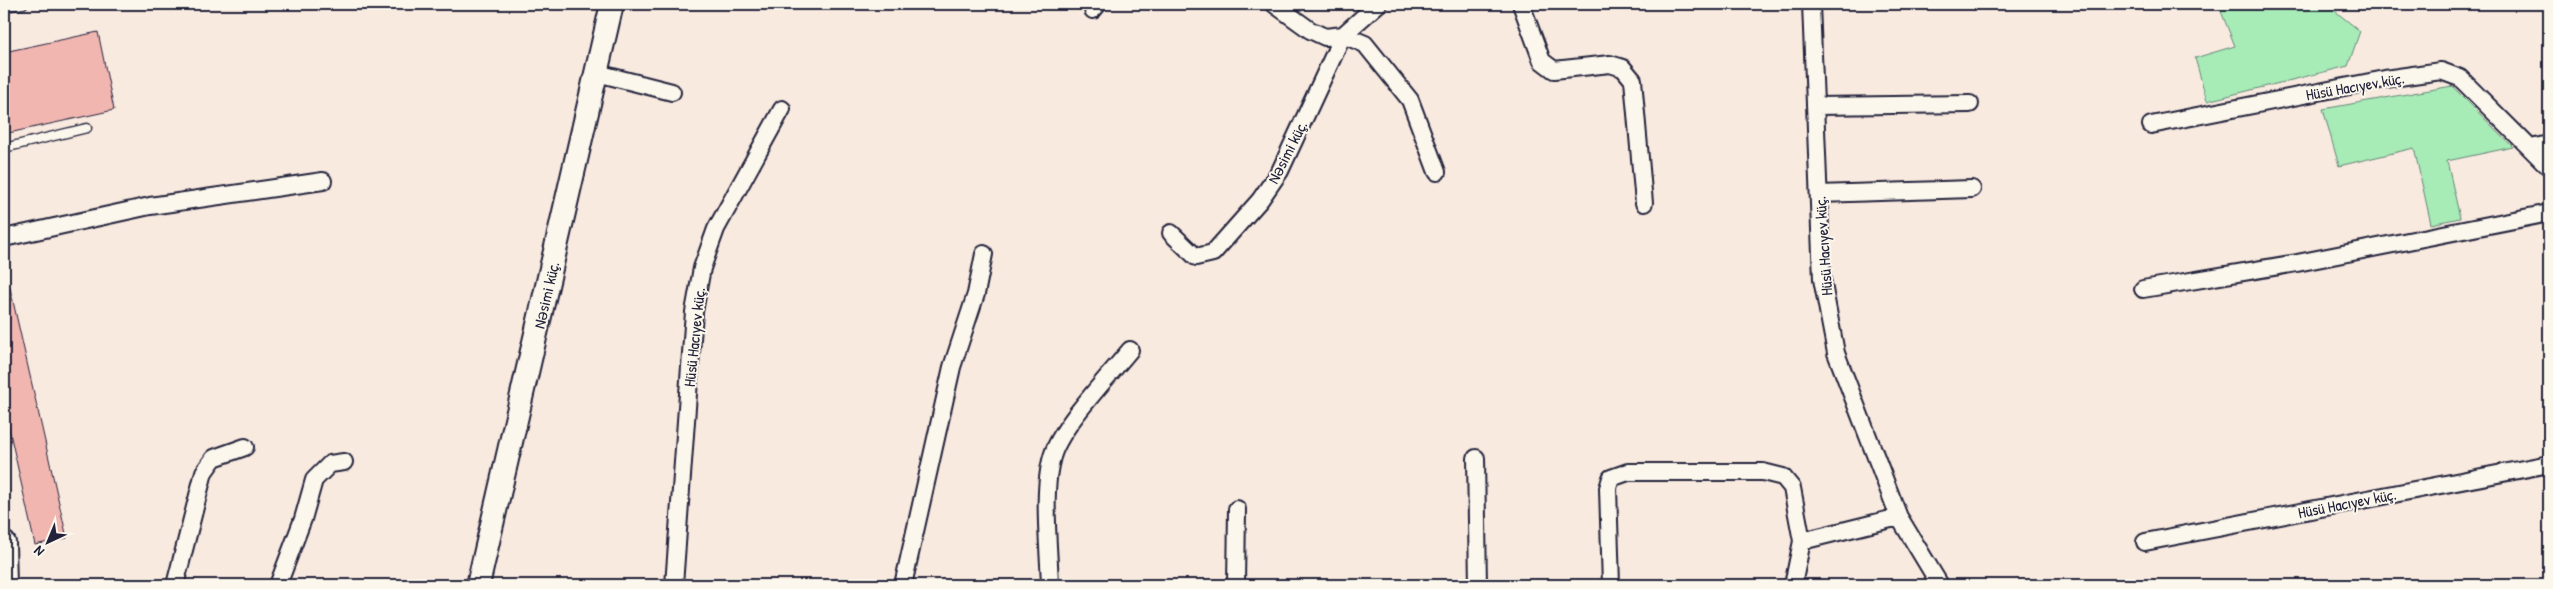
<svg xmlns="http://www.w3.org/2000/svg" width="2553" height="589" font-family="'Patrick Hand',sans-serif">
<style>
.green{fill:#a7ebb6;stroke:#648678}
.building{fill:#f2b6b1;stroke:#22223b}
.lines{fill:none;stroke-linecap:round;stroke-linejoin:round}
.lane-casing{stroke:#22223b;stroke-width:11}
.street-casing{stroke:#22223b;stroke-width:20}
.secondary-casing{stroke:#22223b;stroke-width:26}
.lane{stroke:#fbf7ec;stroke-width:8}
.street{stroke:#fbf7ec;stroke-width:16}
.secondary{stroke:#fbf7ec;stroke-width:22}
.labels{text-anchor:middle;stroke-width:4;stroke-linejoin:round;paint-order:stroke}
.street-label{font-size:16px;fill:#22223b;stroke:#fbf7ec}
</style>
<rect width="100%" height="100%" fill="#f9eae0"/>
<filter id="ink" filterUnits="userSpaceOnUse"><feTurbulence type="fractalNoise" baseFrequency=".02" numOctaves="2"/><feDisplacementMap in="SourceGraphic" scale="10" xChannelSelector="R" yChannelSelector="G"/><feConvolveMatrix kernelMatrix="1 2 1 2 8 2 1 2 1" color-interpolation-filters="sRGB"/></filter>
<g filter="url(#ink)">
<path class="green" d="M2218 4H2326L2360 31 2348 66 2207 101 2195 58 2235 46Z
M2452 86 2513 147 2447 161 2460 218 2431 224 2414 148 2339 166 2323 109Z"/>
<path class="building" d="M98 32 114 110 4 134V52Z
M4 288H10L67 538 35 545 4 406Z"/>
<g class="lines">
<defs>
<path id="lane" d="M4 7 23 4
M4 148 87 128"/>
<path id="street" d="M1274 4 1310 30 1325 37 1343 35 1365 44 1410 100 1437 172
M1521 4 1542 61 1554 70 1610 64 1623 68 1633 80 1644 203
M1811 4 1822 279 1836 353 1899 517 1940 585
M1093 10 1098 4
M597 73 672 92
M1816 106 1970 104
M2151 125 2385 79 2441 71 2460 78 2549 167
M2531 148 2549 144
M1819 194 1972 189
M1171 233 1196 257 1213 253 1260 200 1280 171 1343 35 1378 4
M4 238 150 206 323 181
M2143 289 2297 263 2549 213
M1476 458 1478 585
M1802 541 1899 517
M2145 542 2549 464
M175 585 204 472 214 458 245 447
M278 585 303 519 314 480 330 464 344 462
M674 585 694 312 702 268 716 229 782 109
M903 585 952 367 976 294 984 254
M1050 585C1049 549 1041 484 1054 451 1066 421 1108 377 1130 350
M1236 585 1237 509
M1611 585 1608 488 1611 478 1628 472H1763L1783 477 1792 488 1802 541 1793 585"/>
<path id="secondary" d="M4 543 5 585
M478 585 612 4"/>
</defs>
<use href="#lane" class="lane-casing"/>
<use href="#street" class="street-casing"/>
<use href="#secondary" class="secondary-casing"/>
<use href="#lane" class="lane"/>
<use href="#street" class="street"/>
<use href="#secondary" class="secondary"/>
</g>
</g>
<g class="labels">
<g class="street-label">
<text transform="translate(2355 86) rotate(-10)" y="6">Hüsü Hacıyev küç.</text>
<text transform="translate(1287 152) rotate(-63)" y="6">Nəsimi küç.</text>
<text transform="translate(1823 246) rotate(-94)" y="6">Hüsü Hacıyev küç.</text>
<text transform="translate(546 295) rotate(-77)" y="6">Nəsimi küç.</text>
<text transform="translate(694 337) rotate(-84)" y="6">Hüsü Hacıyev küç.</text>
<text transform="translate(2347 503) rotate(-11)" y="6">Hüsü Hacıyev küç.</text>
</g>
</g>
<rect width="2553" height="589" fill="none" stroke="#fbf7ec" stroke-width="20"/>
<rect x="10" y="10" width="2533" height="569" fill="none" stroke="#22223b" stroke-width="2" filter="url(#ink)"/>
<g transform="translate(48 542) rotate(224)" stroke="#fbf7ec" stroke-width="4" paint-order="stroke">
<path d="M0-4L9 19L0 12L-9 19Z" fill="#22223b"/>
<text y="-8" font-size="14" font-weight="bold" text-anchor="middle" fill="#22223b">N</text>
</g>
</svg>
